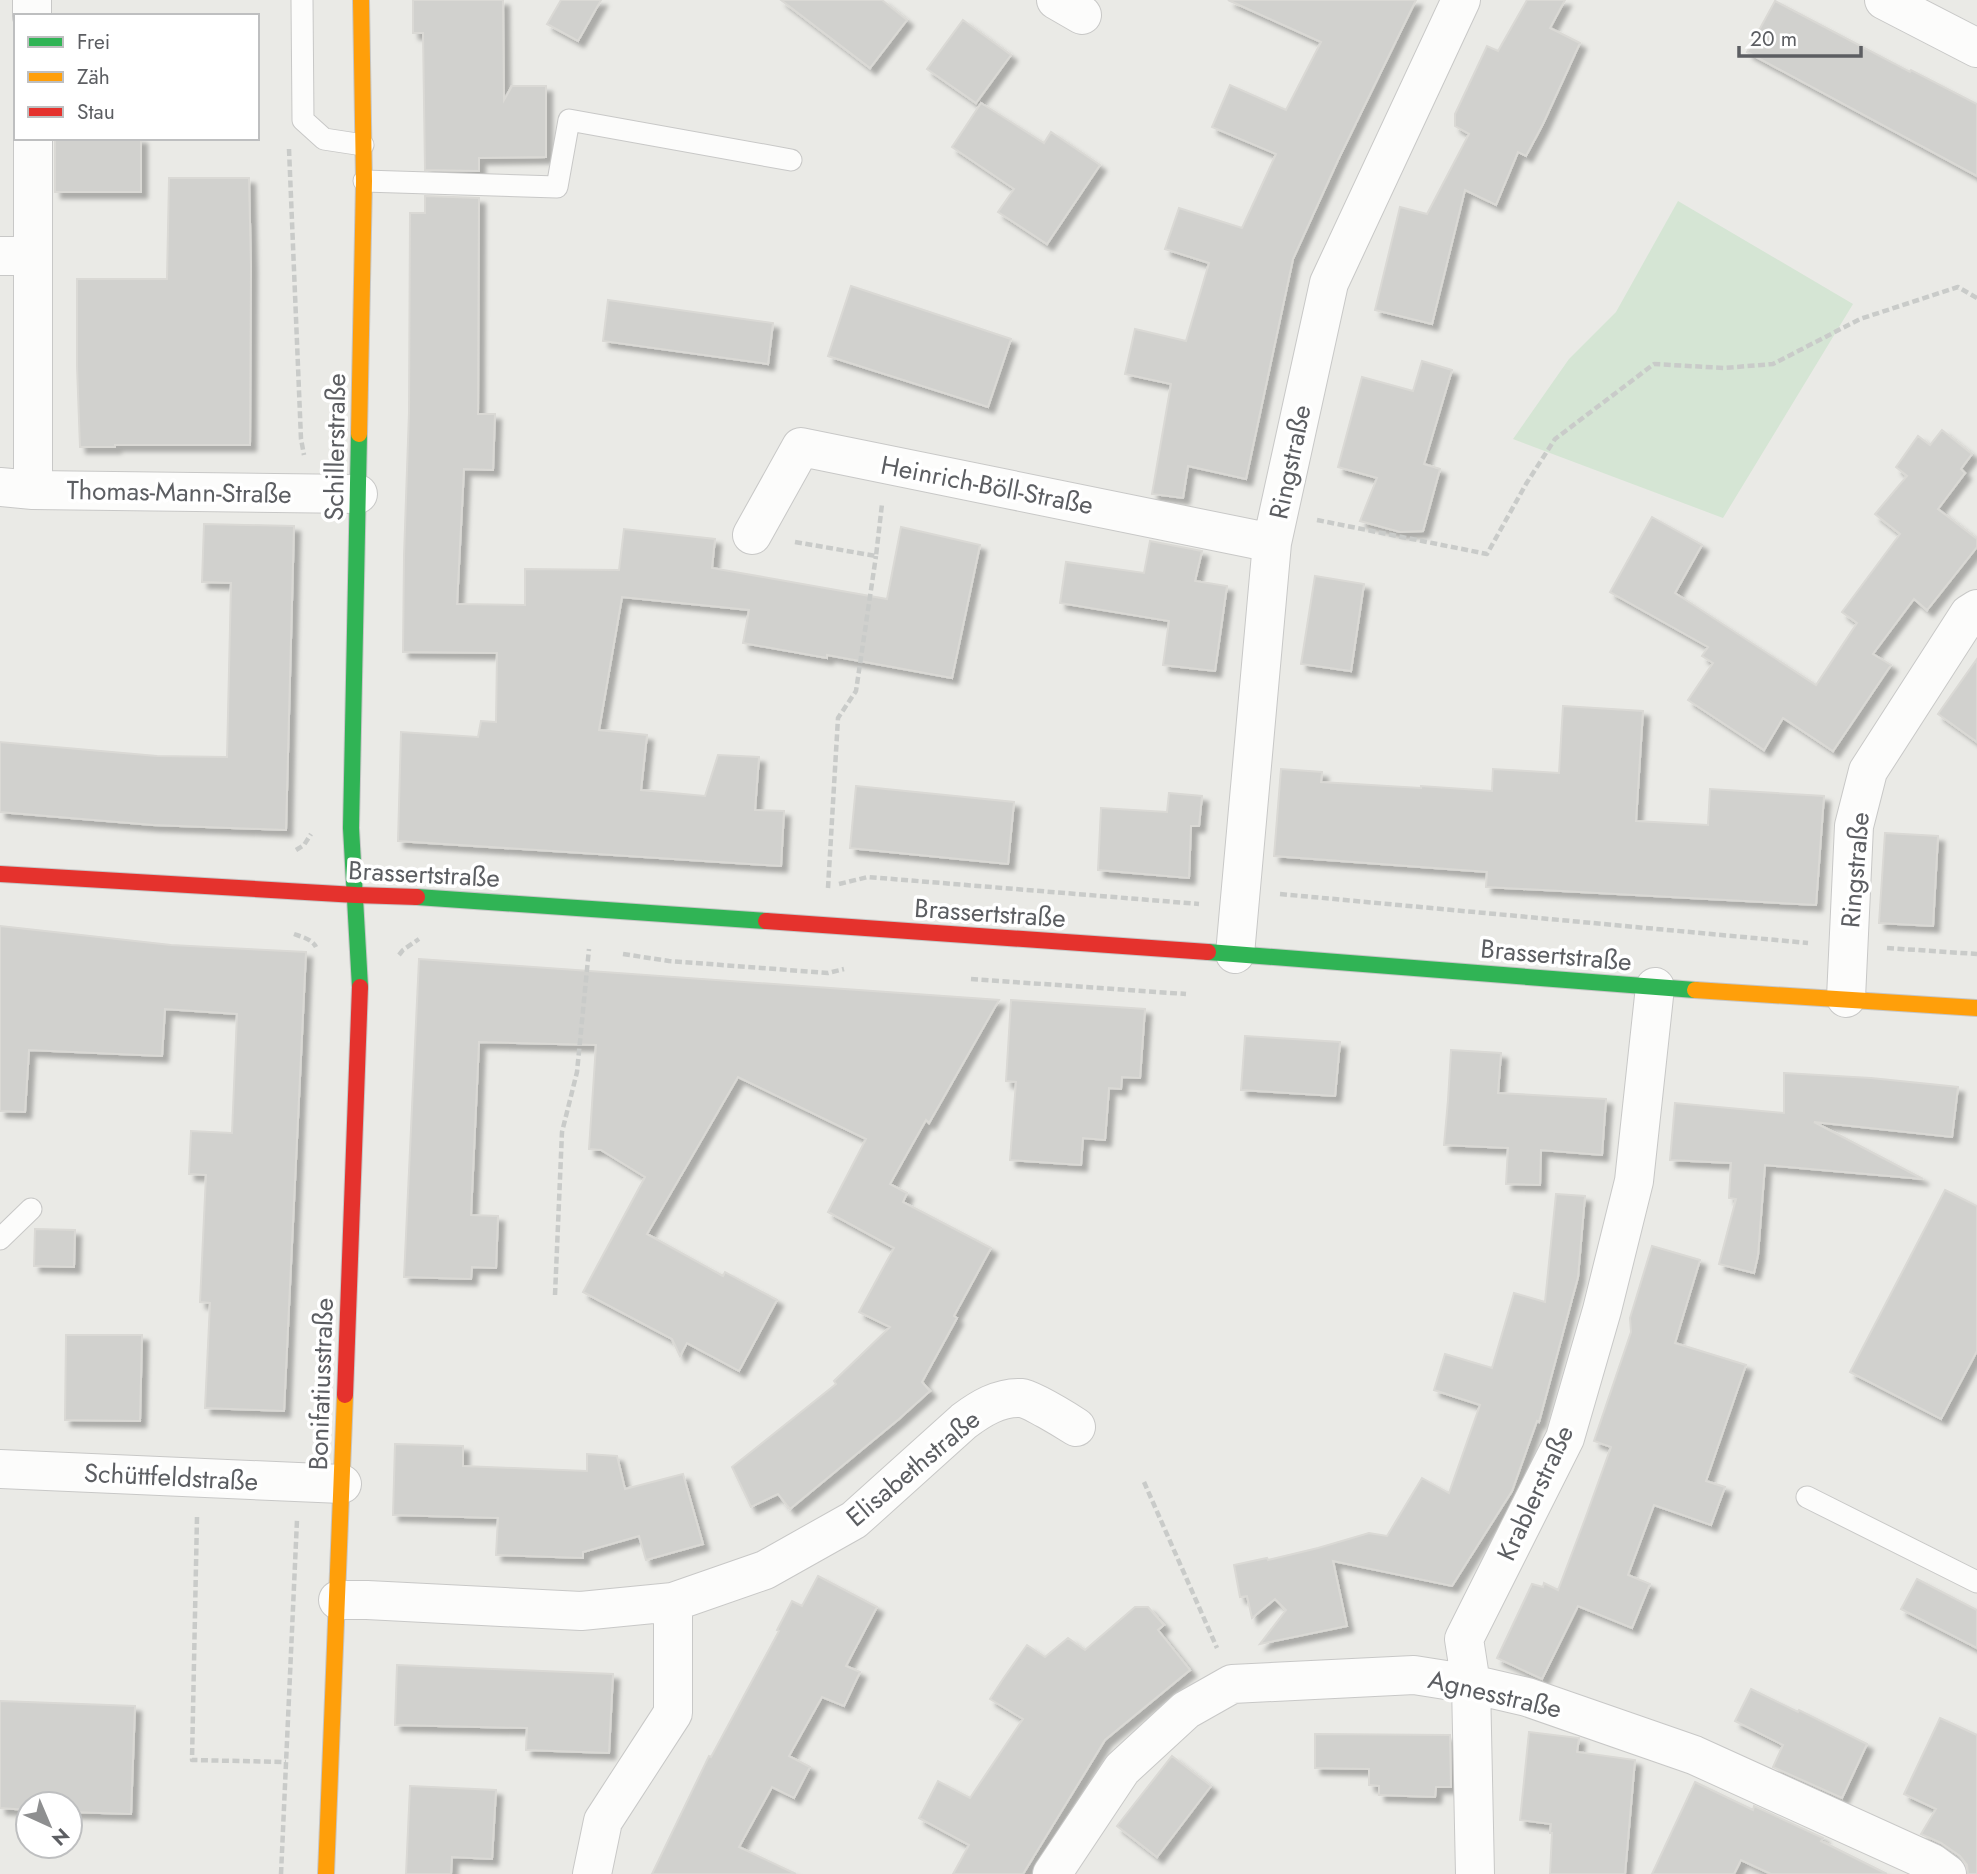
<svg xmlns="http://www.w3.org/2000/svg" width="1977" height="1874" font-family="Jost,sans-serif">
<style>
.green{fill:#d5e5d4}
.building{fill:#d1d1ce;stroke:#dad9d5;stroke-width:2;filter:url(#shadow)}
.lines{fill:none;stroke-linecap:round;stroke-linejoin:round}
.lane-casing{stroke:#c8c8c7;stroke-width:23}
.street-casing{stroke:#c8c8c7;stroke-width:40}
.fast-casing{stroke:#c6c6c6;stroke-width:18}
.slow-casing{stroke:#c6c6c6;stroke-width:18}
.jam-casing{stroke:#c6c6c6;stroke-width:18}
.path{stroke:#c9cbc9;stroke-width:4.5;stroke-dasharray:7 3.5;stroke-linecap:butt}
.lane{stroke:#fcfcfb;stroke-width:21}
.street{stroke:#fcfcfb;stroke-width:38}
.fast{stroke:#30b455;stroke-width:16}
.slow{stroke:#ff9f0a;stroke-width:16}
.jam{stroke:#e5322d;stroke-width:16}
.labels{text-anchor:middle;stroke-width:7;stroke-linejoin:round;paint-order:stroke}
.street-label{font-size:26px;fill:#5c5e62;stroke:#fff}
</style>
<defs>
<filter id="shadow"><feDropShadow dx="6" dy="6" stdDeviation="2" flood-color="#0004"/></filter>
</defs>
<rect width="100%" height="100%" fill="#eaeae6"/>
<path class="green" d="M1678 201 1853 304 1723 518 1513 439 1569 359 1616 312Z"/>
<path class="building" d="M413 0H503L504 100 512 86H546V157L479 158V171L425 170 423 33H413Z
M561 0H601L578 41 547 24Z
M781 0H882L907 20 870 68Z
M1228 0H1416L1338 160 1293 259 1246 479 1188 466 1183 498 1152 494 1171 384 1125 374 1135 329 1186 341 1209 263 1165 249 1179 208 1242 228 1276 154 1212 127 1230 85 1286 110 1321 42Z
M1527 0H1565L1550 28 1580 43 1543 124 1526 156 1518 152 1496 205 1465 190 1432 324 1375 310 1400 207 1427 214 1469 134 1455 126V114L1487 46 1498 51Z
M1775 1 1910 72 1911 70 1977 104V176L1747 52Z
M963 20 1011 55 976 103 927 69Z
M981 103 1044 143 1051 132 1100 165 1047 244 998 212 1014 189 952 147Z
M55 138H141V192H55Z
M169 178H249L251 266 250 445H115V447H80L77 366V279H167Z
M425 196 479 198 478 414H495L493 470 464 469 457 604 525 605V569L619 570 624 529 715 539 712 568 887 599 901 527 980 545 952 678 827 655V658L743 643 749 610 622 597 599 730 647 735 641 790 705 796 718 755 759 757 755 810 784 811 781 866 398 841 401 732 478 737 481 721 496 722 497 653 403 652 404 556 409 412 410 213H425Z
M851 286 1011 339 988 407 828 356Z
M608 300 773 323 768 364 603 341Z
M1422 361 1452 370 1424 464 1440 469 1423 531 1400 532 1360 521 1377 478 1338 467 1362 377 1413 391Z
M1942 430 1972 454 1961 469 1965 473 1938 509 1977 539V547L1927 610 1914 599 1873 654 1891 665 1833 751 1783 718 1764 750 1688 700 1713 663 1702 656 1708 647 1610 592 1652 517 1702 545 1675 593 1816 685 1857 623 1842 612 1900 534 1875 514 1907 476 1896 467 1918 436 1930 445Z
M204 524 294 526 286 830 153 825 0 812V742L157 756 227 757 231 583 202 582Z
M1150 541 1202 551 1195 581 1227 586 1215 671 1163 665 1169 621 1060 603 1066 562 1144 573Z
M1315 576 1364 584 1351 671 1301 664Z
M1977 659V742L1938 714Z
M1563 706 1643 711 1636 821 1708 825 1710 789 1824 796 1816 905 1486 887 1487 872 1274 856 1281 769 1322 772 1321 782 1421 788V786L1492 791 1493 769 1559 773Z
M856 786 1014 802 1008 864 850 848Z
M1169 793 1202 796 1199 826H1191L1189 878 1098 870 1101 808 1167 812Z
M1885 833 1938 836 1933 926 1879 923Z
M0 926 171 945 306 952 284 1411 205 1408 210 1303 200 1302 206 1175 189 1174 191 1131 232 1133 237 1014 165 1009 162 1056 29 1050 25 1112 0 1111Z
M419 959 999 1000 929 1123 926 1120 890 1184 907 1193 903 1202 991 1248 954 1316 957 1318 922 1382 930 1391 899 1419 790 1509 778 1494 751 1507 732 1467 836 1384 834 1381 890 1327 859 1312 894 1248 828 1212 866 1139 738 1077 647 1234 723 1276 725 1272 777 1300 739 1371 687 1343 680 1356 672 1339 583 1292 645 1177 601 1150 589 1149 596 1045 479 1042 471 1215 498 1216 496 1268 472 1267 471 1279 404 1277Z
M1011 1000 1145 1009 1140 1078 1122 1077 1121 1089 1109 1088 1105 1140 1083 1138 1081 1165 1010 1160 1016 1082 1006 1081Z
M1245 1036 1340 1042 1335 1096 1241 1090Z
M1451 1050 1501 1053 1498 1093 1606 1099 1602 1155 1541 1150 1540 1185 1506 1184 1508 1148 1444 1145 1448 1100Z
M1784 1073 1871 1078 1958 1087 1952 1137 1814 1122 1923 1179 1765 1165 1758 1255 1754 1273 1719 1264 1736 1199 1729 1198 1731 1163 1670 1160 1675 1103 1784 1113Z
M1945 1190 1977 1206V1351L1941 1419 1850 1372Z
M1556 1194 1585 1196 1578 1277 1539 1422 1537 1421 1512 1491 1452 1586 1333 1561 1347 1626 1260 1644 1286 1610 1275 1599 1252 1618 1247 1596 1240 1597 1234 1565 1267 1558 1268 1560 1318 1548 1369 1533 1387 1536 1422 1478 1449 1493 1480 1405 1434 1390 1445 1354 1492 1368 1514 1293 1545 1302Z
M35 1229 75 1230 74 1267 34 1266Z
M1652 1246 1700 1260 1675 1343 1746 1365 1706 1481 1725 1487 1711 1525 1654 1505 1628 1575 1650 1584 1632 1628 1578 1606 1542 1679 1497 1658 1532 1584 1543 1587 1544 1583 1558 1590 1585 1519 1611 1447 1594 1441 1631 1332 1630 1318Z
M66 1335H142L140 1421 65 1420Z
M395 1444 463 1446V1466L587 1471V1454L617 1456 625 1489 683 1474 703 1544 646 1560 639 1536 583 1552V1558L496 1555 498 1518 393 1515Z
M818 1576 877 1607 846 1666 860 1672 844 1706 822 1697 789 1756 810 1767 794 1798 772 1787 739 1847 796 1874H652L709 1756 711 1757 779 1631 777 1630 792 1601 802 1606Z
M1917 1579 1977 1610V1648L1901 1609Z
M1135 1607H1148L1164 1625 1158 1630 1190 1670 1105 1740 1023 1874H953L969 1845 919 1818 938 1781 970 1798 1023 1719 990 1699 1003 1679 1027 1645 1045 1657 1068 1638 1085 1650Z
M397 1665 613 1674 609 1753 526 1750 527 1728 395 1725Z
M1751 1689 1798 1712 1799 1710 1867 1744 1842 1798 1773 1767 1783 1745 1735 1721Z
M0 1701 135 1706 131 1814 70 1812V1804H28V1810L0 1808Z
M1940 1718 1977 1735V1874H1968L1967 1865 1960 1856 1941 1843 1921 1834 1936 1809 1904 1794Z
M1529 1732 1579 1738 1577 1752 1635 1760 1625 1874H1550L1552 1833H1550L1551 1824 1520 1820Z
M1315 1734 1450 1735 1451 1787H1436L1435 1797 1379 1795V1786L1369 1785V1769L1315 1768Z
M1172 1756 1211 1786 1157 1857 1117 1826Z
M1695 1782 1753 1810 1754 1806 1823 1838 1821 1841 1887 1874H1771L1741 1860 1734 1874H1652Z
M410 1786 496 1790 492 1859 452 1857 451 1874H406Z"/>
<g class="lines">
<defs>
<path id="lane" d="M302 0 303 120 324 139 363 145
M364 181 557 187 569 120 791 160
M0 1239 31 1209
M1807 1497 1977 1582"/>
<path id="street" d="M32 0V16
M1056 0 1082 15
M1884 0 1977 48
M33 138V490
M0 256H33
M0 487 33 490 358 494
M752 535 801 447 1272 543
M1235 954 1272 543 1329 283 1461 0
M1846 998 1854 826 1868 771 1969 614 1977 609
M0 1469 342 1484
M338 1600H367L581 1611 673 1602 765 1570 854 1520 964 1421C980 1409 999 1397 1021 1398 1031 1399 1065 1420 1076 1427
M592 1874 603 1821 673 1713V1602
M1052 1874 1122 1769 1186 1710 1232 1684 1414 1675 1471 1684 1527 1697 1694 1755 1932 1863 1947 1874
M1475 1874 1471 1684 1464 1639 1565 1438 1602 1310 1634 1181 1655 987"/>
<path id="fast" d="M359 434 351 828 360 987
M417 897 766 921
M1208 952 1695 990"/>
<path id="slow" d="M359 434 364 181 361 0
M1695 990 1977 1008
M326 1874 345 1395"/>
<path id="jam" d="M0 874 356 895 417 897
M766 921 1208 952
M345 1395 360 987"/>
</defs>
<use href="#lane" class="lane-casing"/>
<use href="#street" class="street-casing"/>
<use href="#fast" class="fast-casing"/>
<use href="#slow" class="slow-casing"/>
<use href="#jam" class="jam-casing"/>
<path class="path" d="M289 149 301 439 304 455
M1317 520 1487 554 1526 484 1555 439 1654 364 1724 368 1773 364 1860 319 1958 287 1977 298
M795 542 876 556 882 504
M296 850 304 845 311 834
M839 884 868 877 1199 904
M828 888 838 718 856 691 876 556
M1280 894 1808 943
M294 934C302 937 312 939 316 947
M1887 948 1977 954
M623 954 669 961 828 973 844 969
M399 955 403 950 419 939
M971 979 1186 994
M555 1295 562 1132 577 1072 589 949
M1144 1482 1217 1648
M197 1517 192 1760 286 1762
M281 1874 297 1520"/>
<use href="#lane" class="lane"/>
<use href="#street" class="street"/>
<use href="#fast" class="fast"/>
<use href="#slow" class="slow"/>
<use href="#jam" class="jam"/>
</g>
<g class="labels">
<g class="street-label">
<text transform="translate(335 447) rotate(-89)" y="9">Schillerstraße</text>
<text transform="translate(1290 462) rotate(-78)" y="9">Ringstraße</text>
<text transform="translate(987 485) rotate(11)" y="9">Heinrich-Böll-Straße</text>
<text transform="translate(179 492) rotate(1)" y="9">Thomas-Mann-Straße</text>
<text transform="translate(1855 870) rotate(-85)" y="9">Ringstraße</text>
<text transform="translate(424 874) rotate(3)" y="9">Brassertstraße</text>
<text transform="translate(990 913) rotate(4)" y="9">Brassertstraße</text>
<text transform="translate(1556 955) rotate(5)" y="9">Brassertstraße</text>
<text transform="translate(321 1384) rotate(-88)" y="9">Bonifatiusstraße</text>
<text transform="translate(913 1468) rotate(-40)" y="9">Elisabethstraße</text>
<text transform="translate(171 1477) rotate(3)" y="9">Schüttfeldstraße</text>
<text transform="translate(1535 1493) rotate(-65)" y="9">Krablerstraße</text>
<text transform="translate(1495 1694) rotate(13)" y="9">Agnesstraße</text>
</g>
</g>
<rect x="14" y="14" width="245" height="126" fill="#ffffff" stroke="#bebfc0" stroke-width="2"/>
<rect x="28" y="37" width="35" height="10" fill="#30b455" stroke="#bebfc0" stroke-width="2"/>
<text x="77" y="49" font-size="21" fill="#5c5e62">Frei</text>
<rect x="28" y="72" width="35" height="10" fill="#ff9f0a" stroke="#bebfc0" stroke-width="2"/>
<text x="77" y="84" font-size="21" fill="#5c5e62">Zäh</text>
<rect x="28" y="107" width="35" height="10" fill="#e5322d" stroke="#bebfc0" stroke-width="2"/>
<text x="77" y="119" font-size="21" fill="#5c5e62">Stau</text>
<g transform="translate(49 1825) rotate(136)"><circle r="33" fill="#ffffff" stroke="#bebfc0" stroke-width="2"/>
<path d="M0-5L12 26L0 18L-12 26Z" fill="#8e8f90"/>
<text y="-10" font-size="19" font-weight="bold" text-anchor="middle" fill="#5c5e62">N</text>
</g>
<path d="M1739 46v10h122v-10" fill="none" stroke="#5c5e62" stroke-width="3.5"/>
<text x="1750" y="46" font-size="21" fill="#5c5e62" stroke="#ffffff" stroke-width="5" paint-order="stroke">20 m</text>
</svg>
